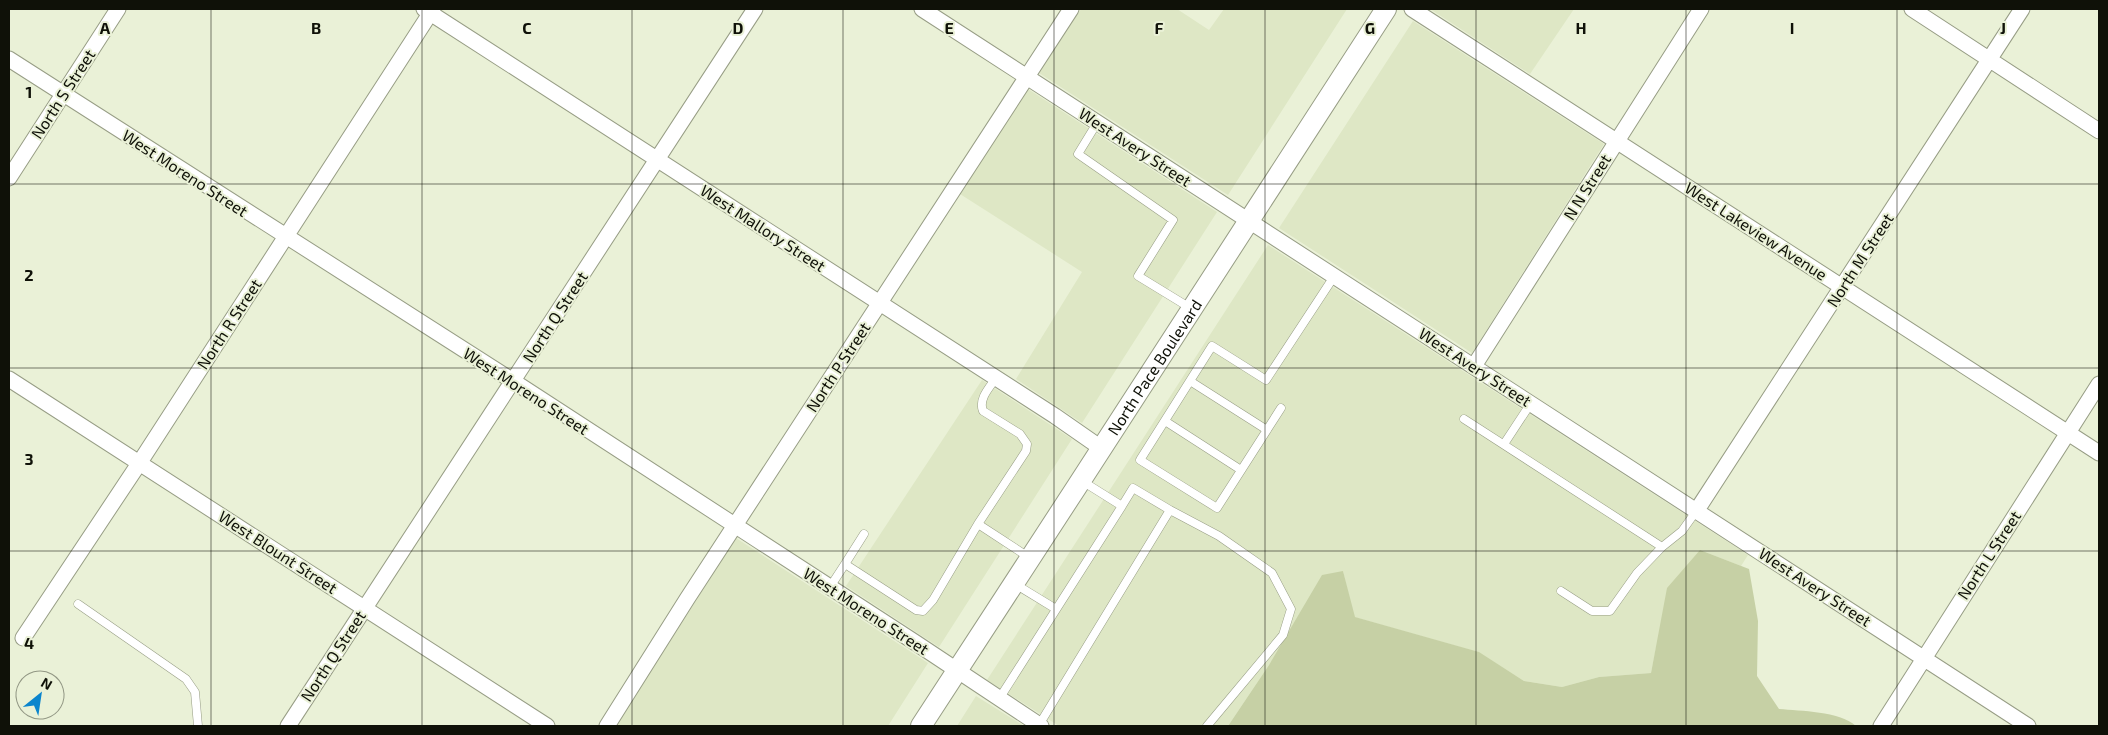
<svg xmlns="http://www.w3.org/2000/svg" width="2108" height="735" font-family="'Exo 2',sans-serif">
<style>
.built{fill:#dee7c5}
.green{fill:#c6d0a5}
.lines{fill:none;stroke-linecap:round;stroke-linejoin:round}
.lane-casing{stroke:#979d85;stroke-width:9}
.street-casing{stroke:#979d85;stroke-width:17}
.secondary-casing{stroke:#979d85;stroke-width:22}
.lane{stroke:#fff;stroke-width:8}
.street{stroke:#fff;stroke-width:15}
.secondary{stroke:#fff;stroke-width:20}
.grid{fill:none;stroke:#0f1108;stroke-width:1;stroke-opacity:0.55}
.labels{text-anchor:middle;stroke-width:4;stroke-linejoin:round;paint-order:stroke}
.street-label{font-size:16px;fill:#0f1108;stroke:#eaf1d7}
.grid-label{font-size:16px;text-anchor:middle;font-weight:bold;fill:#0f1108;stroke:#eaf1d7;stroke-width:4;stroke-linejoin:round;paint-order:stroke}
</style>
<rect width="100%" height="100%" fill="#eaf1d7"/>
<path class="built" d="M1081 9H1177L1209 30 1224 9H1347L1228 195 1039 73Z
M1430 9H1574L1530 74Z
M1413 21 1604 144 1472 353 1279 228Z
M1028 89 1217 212 1082 423 1016 379 1082 272 960 194Z
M1268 245 1748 555 1741 566 1700 550 1656 648 1651 673 1599 677 1562 687 1524 681 1478 652 1354 617 1343 571 1269 665 1228 726H1059L987 680Z
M982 380 1072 439 939 647 846 586Z
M736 538 928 663 888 726H616Z
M976 696 1024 726H957Z"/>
<path class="green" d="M1700 550 1749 569 1758 621 1757 676 1779 709C1801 711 1839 711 1856 726H1228L1269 665 1322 575 1343 571 1355 617 1479 652 1524 681 1562 687 1599 677 1651 673 1667 588Z"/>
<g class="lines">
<defs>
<path id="lane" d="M1097 123 1078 154 1173 220 1138 276 1192 309
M996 378C990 387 978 399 983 411L1020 434 1027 444 1026 451 978 524 1030 558
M1190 381 1267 430
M1281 408 1217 508 1140 460 1212 346 1266 380 1335 275
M1464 419 1662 547 1682 531 1697 510
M1165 421 1241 470
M1504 444 1531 403
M1170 510 1219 536 1272 573 1291 609 1283 635 1207 726
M845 564 864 534
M1015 584 1056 609
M830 587 845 564 916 610 923 611 933 600 978 524
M1561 591 1592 611H1610L1637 573 1662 547
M78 604 186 679 195 692 198 726
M999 699 1122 506 1082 481
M1039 725 1170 510 1133 488 1122 506"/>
<path id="street" d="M424 9 1055 416 1101 448
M922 9 2028 726
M1412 9 2099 453
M1912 9 2099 131
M9 59 513 381 916 643 1041 726
M9 178 118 9
M1474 366 1701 9
M9 379 547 726
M1697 510 2022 9
M23 638 140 462 433 9
M288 726 755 9
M607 726 687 599 1071 9
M1881 726 2099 384"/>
<g id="secondary">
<path id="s1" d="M921 726C1076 487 1233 249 1386 9"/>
</g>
</defs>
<use href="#lane" class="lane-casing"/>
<use href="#street" class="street-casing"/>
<use href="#secondary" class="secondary-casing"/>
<use href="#lane" class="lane"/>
<use href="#street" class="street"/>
<use href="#secondary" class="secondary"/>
</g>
<path class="grid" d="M211 9V726M422 9V726M632 9V726M843 9V726M1054 9V726M1265 9V726M1476 9V726M1686 9V726M1897 9V726M9 184H2099M9 368H2099M9 551H2099"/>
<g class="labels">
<g class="street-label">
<text transform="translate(63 94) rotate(-57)" y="6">North S Street</text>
<text transform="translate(1135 147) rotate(33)" y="6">West Avery Street</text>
<text transform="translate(185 173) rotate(33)" y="6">West Moreno Street</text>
<text transform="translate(1587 187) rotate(-58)" y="6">N N Street</text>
<text transform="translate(763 228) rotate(33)" y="6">West Mallory Street</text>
<text transform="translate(1756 231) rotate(33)" y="6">West Lakeview Avenue</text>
<text transform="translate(1860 260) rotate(-57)" y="6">North M Street</text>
<text transform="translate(555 317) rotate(-57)" y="6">North Q Street</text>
<text transform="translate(229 324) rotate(-57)" y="6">North R Street</text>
<text transform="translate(838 367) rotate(-57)" y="6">North P Street</text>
<text transform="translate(1475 367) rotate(33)" y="6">West Avery Street</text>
<text dy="6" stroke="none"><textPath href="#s1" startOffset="428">North Pace Boulevard</textPath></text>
<text transform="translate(526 391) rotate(33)" y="6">West Moreno Street</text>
<text transform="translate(278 552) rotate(33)" y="6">West Blount Street</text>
<text transform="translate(1989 555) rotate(-57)" y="6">North L Street</text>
<text transform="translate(1815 587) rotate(33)" y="6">West Avery Street</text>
<text transform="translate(866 611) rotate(33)" y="6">West Moreno Street</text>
<text transform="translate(333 656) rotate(-57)" y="6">North Q Street</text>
</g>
</g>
<g class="grid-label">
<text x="105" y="34">A</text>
<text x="316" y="34">B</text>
<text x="527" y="34">C</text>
<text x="738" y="34">D</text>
<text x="949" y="34">E</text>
<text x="1159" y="34">F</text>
<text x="1370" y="34">G</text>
<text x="1581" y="34">H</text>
<text x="1792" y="34">I</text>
<text x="2003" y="34">J</text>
<text x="29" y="98">1</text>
<text x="29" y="281">2</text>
<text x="29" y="465">3</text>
<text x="29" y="649">4</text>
</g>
<rect width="2108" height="735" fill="none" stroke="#0f1108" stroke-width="20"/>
<g transform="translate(40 695) rotate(30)"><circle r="24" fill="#eaf1d7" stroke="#929784"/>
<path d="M0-4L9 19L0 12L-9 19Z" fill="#0b85cd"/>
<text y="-8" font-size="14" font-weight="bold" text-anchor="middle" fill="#0f1108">N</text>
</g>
</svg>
